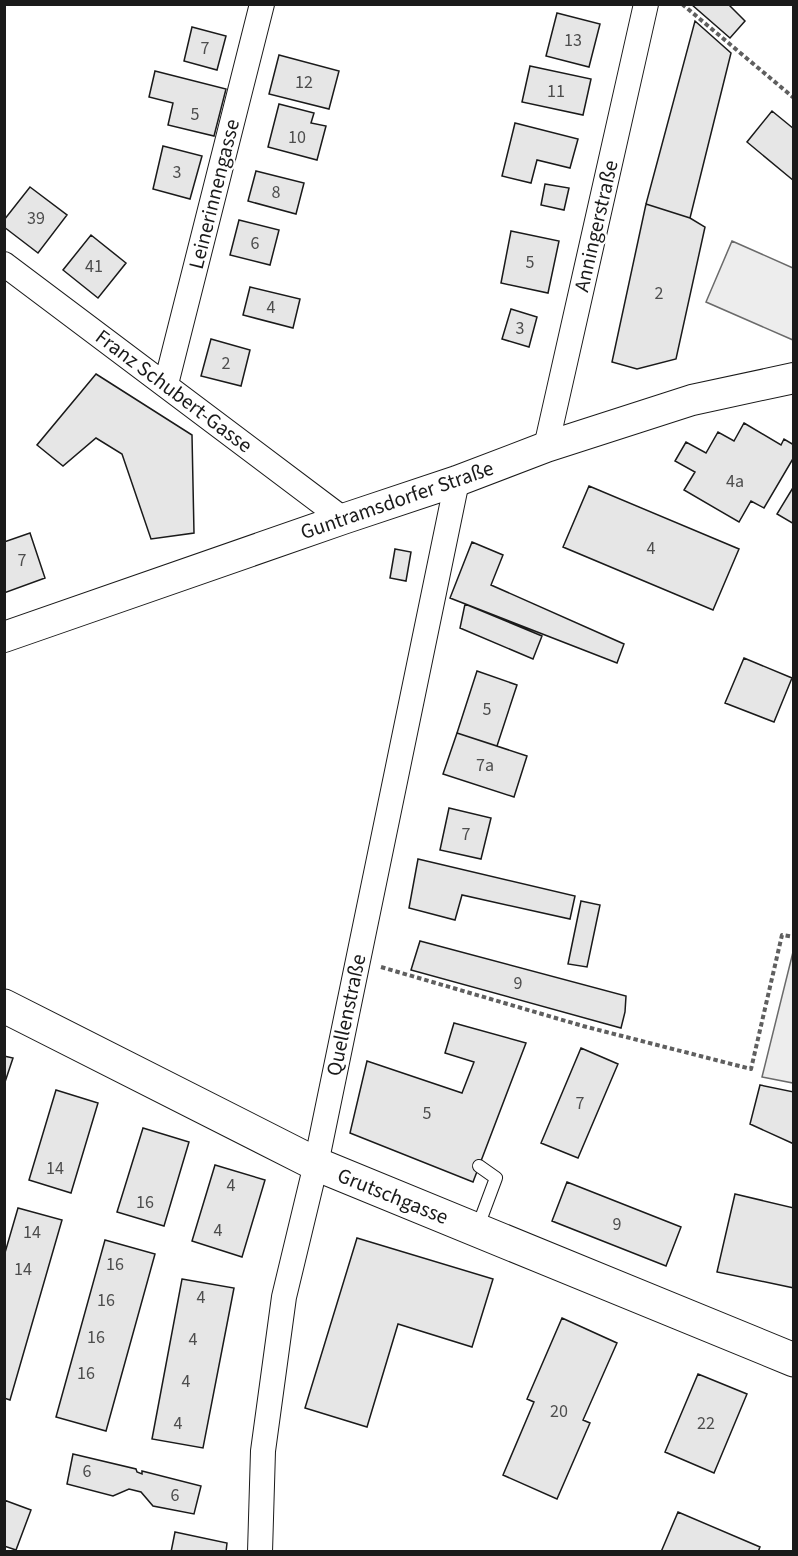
<svg xmlns="http://www.w3.org/2000/svg" width="798" height="1556" font-family="'Source Sans 3',sans-serif">
<style>
.parking{fill:#ededed;stroke:#6a6a6a;stroke-width:1.5}
.building{fill:#e6e6e6;stroke:#1a1a1a;stroke-width:1.5}
.lines{fill:none;stroke-linecap:round;stroke-linejoin:round}
.service-casing{stroke:#1a1a1a;stroke-width:14}
.minor-casing{stroke:#1a1a1a;stroke-width:26}
.tertiary-casing{stroke:#1a1a1a;stroke-width:32}
.secondary-casing{stroke:#1a1a1a;stroke-width:35}
.path{stroke:#5f5f5f;stroke-width:4;stroke-dasharray:4.5 3;stroke-linecap:butt}
.service{stroke:#fff;stroke-width:12}
.minor{stroke:#fff;stroke-width:24}
.tertiary{stroke:#fff;stroke-width:30}
.secondary{stroke:#fff;stroke-width:33}
.labels{text-anchor:middle;stroke-width:4.5;stroke-linejoin:round;paint-order:stroke}
.number-label{font-size:18px;fill:#4d4d4d}
.street-label{font-size:21px;fill:#1a1a1a;stroke:#fff}
</style>
<rect width="100%" height="100%" fill="#fff"/>
<path class="parking" d="M732 241 793 268V340L706 302Z
M793 952H794L793 1083 762 1077Z"/>
<path class="building" d="M691 4H728L745 21 730 38Z
M557 13 600 24 589 67 546 56Z
M695 21 731 53 690 218 646 204Z
M192 27 226 36 217 70 184 61Z
M279 55 339 71 329 109 269 94Z
M530 66 591 79 583 115 522 102Z
M155 71 226 89 214 136 168 125 173 103 149 97Z
M279 104 314 113 311 123 326 126 317 160 268 147Z
M772 111 794 129V181L747 142Z
M515 123 578 139 570 168 537 160 531 183 502 176Z
M163 146 202 156 190 199 153 189Z
M256 171 304 183 296 214 248 201Z
M545 184 569 188 564 210 541 205Z
M30 187 67 215 38 253 4 227V220Z
M646 204 690 218 705 227 676 359 637 369 612 362Z
M239 220 279 230 270 265 230 255Z
M511 231 559 241 548 293 501 283Z
M91 235 126 263 98 298 63 270Z
M250 287 300 299 293 328 243 315Z
M511 309 537 317 529 347 502 339Z
M211 339 250 350 241 386 201 376Z
M96 374 192 435 194 533 151 539 122 454 96 438 63 466 37 445Z
M744 423 781 445 784 439 794 445V457L764 508 751 501 739 522 684 490 695 472 675 461 686 442 706 453 718 432 734 441Z
M589 486 739 549 713 610 563 547Z
M794 486V524L777 514Z
M30 533 45 578 4 593V542Z
M472 542 503 555 491 585 624 644 617 663 450 598Z
M395 549 411 552 406 581 390 578Z
M465 604 542 636 533 659 460 628Z
M744 658 792 678 774 722 725 703Z
M477 671 517 685 497 746 457 733Z
M457 733 527 756 514 797 443 774Z
M449 808 491 818 481 859 440 850Z
M418 859 575 896 570 919 462 895 455 920 409 908Z
M581 901 600 905 587 967 568 964Z
M420 941 626 996 625 1012 621 1028 411 970Z
M454 1023 526 1043 473 1182 350 1133 367 1061 462 1093 474 1062 445 1053Z
M581 1048 618 1064 578 1158 541 1143Z
M4 1056 13 1058 4 1085Z
M760 1085 794 1092V1144L750 1124Z
M56 1090 98 1103 71 1193 29 1180Z
M143 1128 189 1142 164 1226 117 1212Z
M215 1165 265 1180 242 1257 192 1241Z
M567 1182 681 1227 666 1266 552 1221Z
M735 1194 794 1208V1288L717 1272Z
M18 1208 62 1220 10 1400 4 1398V1256Z
M357 1238 493 1279 472 1347 398 1324 367 1427 305 1408Z
M105 1240 155 1254 106 1431 56 1417Z
M182 1279 234 1288 203 1448 152 1439Z
M562 1318 617 1343 583 1420 590 1423 557 1499 503 1475 534 1402 527 1399Z
M698 1374 747 1394 714 1473 665 1452Z
M73 1454 136 1469 137 1472 142 1474V1471L201 1486 194 1514 153 1506 141 1492 129 1489 113 1496 67 1484Z
M4 1500 31 1510 16 1550 4 1546Z
M678 1512 760 1547 758 1552H661Z
M175 1532 227 1543 226 1552H171Z"/>
<g class="lines">
<defs>
<path id="service" d="M477 1229 496 1178 479 1166"/>
<path id="minor" d="M4 264 343 519
M166 384 262 4
M546 447 646 4
M260 1552 263 1451 284 1297 316 1164 457 481"/>
<path id="tertiary" d="M4 637 343 519 457 481 546 447 692 400 794 378"/>
<path id="secondary" d="M4 1006 316 1164 794 1360"/>
</defs>
<use href="#service" class="service-casing"/>
<use href="#minor" class="minor-casing"/>
<use href="#tertiary" class="tertiary-casing"/>
<use href="#secondary" class="secondary-casing"/>
<path class="path" d="M682 4 794 98
M381 967 583 1026 751 1069 782 935 794 937"/>
<use href="#service" class="service"/>
<use href="#minor" class="minor"/>
<use href="#tertiary" class="tertiary"/>
<use href="#secondary" class="secondary"/>
</g>
<g class="labels">
<g class="number-label">
<text x="573" y="46">13</text>
<text x="205" y="54">7</text>
<text x="304" y="88">12</text>
<text x="556" y="97">11</text>
<text x="195" y="120">5</text>
<text x="297" y="143">10</text>
<text x="177" y="178">3</text>
<text x="276" y="198">8</text>
<text x="36" y="224">39</text>
<text x="255" y="249">6</text>
<text x="530" y="268">5</text>
<text x="94" y="272">41</text>
<text x="659" y="299">2</text>
<text x="271" y="313">4</text>
<text x="520" y="334">3</text>
<text x="226" y="369">2</text>
<text x="735" y="487">4a</text>
<text x="651" y="554">4</text>
<text x="22" y="566">7</text>
<text x="487" y="715">5</text>
<text x="485" y="771">7a</text>
<text x="466" y="840">7</text>
<text x="518" y="989">9</text>
<text x="580" y="1109">7</text>
<text x="427" y="1119">5</text>
<text x="55" y="1174">14</text>
<text x="231" y="1191">4</text>
<text x="145" y="1208">16</text>
<text x="617" y="1230">9</text>
<text x="218" y="1236">4</text>
<text x="32" y="1238">14</text>
<text x="115" y="1270">16</text>
<text x="23" y="1275">14</text>
<text x="201" y="1303">4</text>
<text x="106" y="1306">16</text>
<text x="96" y="1343">16</text>
<text x="193" y="1345">4</text>
<text x="86" y="1379">16</text>
<text x="186" y="1387">4</text>
<text x="559" y="1417">20</text>
<text x="178" y="1429">4</text>
<text x="706" y="1429">22</text>
<text x="87" y="1477">6</text>
<text x="175" y="1501">6</text>
</g>
<g class="street-label">
<text transform="translate(214 194) rotate(-76)" y="7">Leinerinnengasse</text>
<text transform="translate(596 226) rotate(-77)" y="7">Anningerstraße</text>
<text transform="translate(174 391) rotate(37)" y="7">Franz Schubert-Gasse</text>
<text transform="translate(397 500) rotate(-19)" y="7">Guntramsdorfer Straße</text>
<text transform="translate(346 1015) rotate(-78)" y="7">Quellenstraße</text>
<text transform="translate(393 1196) rotate(22)" y="7">Grutschgasse</text>
</g>
</g>
<rect width="798" height="1556" fill="none" stroke="#1a1a1a" stroke-width="12"/>
</svg>
